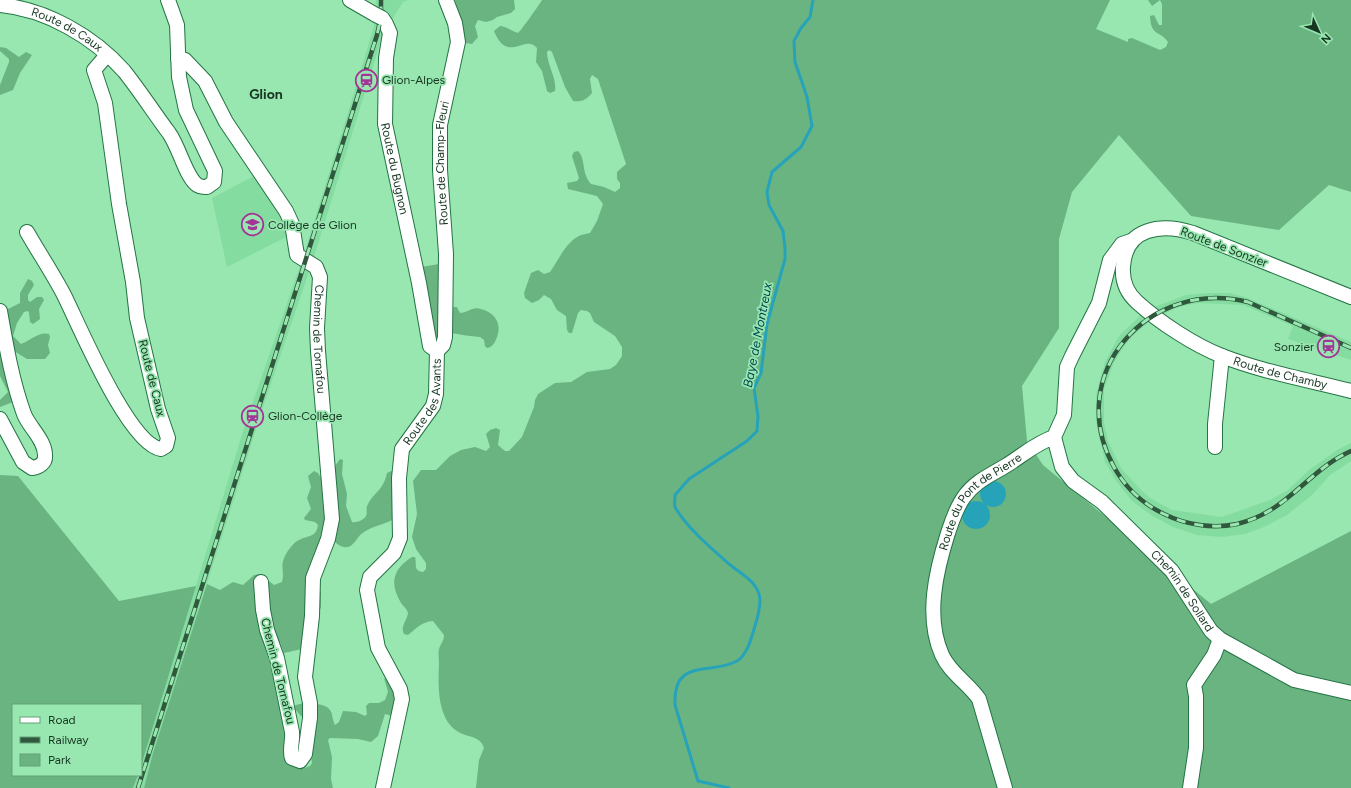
<svg xmlns="http://www.w3.org/2000/svg" width="1351" height="788" font-family="Figtree,sans-serif">
<style>
.built{fill:#85dca1}
.green{fill:#6ab482}
.water{fill:#27a3b9}
.lines{fill:none;stroke-linecap:round;stroke-linejoin:round}
.stream{stroke:#27a3b9;stroke-width:3}
.minor-casing{stroke:#237444;stroke-width:16}
.minor{stroke:#fff;stroke-width:14}
.rail-casing{stroke:#2f583d;stroke-width:4.5}
.rail{stroke:#98e6b0;stroke-width:3;stroke-dasharray:9;stroke-linecap:butt}
.minor-bridge-casing{stroke:#237444;stroke-width:16;stroke-linecap:butt}
.minor-bridge{stroke:#fff;stroke-width:14}
.labels{text-anchor:middle;stroke-width:3.5;stroke-linejoin:round;paint-order:stroke}
.street-label{font-size:12px;fill:#173722;stroke:#98e6b0}
.poi-label{font-size:12px;fill:#173722;stroke:#98e6b0;text-anchor:start}
.water-label{font-size:13px;font-style:italic;fill:#004753;stroke:#98e6b0}
.quarter-label{font-size:14px;font-weight:bold;fill:#173722;stroke:#98e6b0}
</style>
<rect width="100%" height="100%" fill="#98e6b0"/>
<path class="built" d="M376 0H408L403 2 383 34 313 260 266 398 153 753 144 788H133L138 775H141V766L244 428 301 263 355 90 374 26Z
M256 175 285 215 292 234 227 267 212 198Z
M1208 293H1229L1245 297 1351 342V360L1288 339 1293 326 1243 305 1198 303 1178 307 1150 321 1131 337 1121 351 1113 365 1104 389V423L1108 441 1121 468 1140 489 1150 498 1172 510 1222 517 1270 500 1288 490 1308 471 1337 450 1351 443V461L1330 475 1313 494 1287 515 1264 527 1245 534 1222 537 1197 535 1173 527 1151 515 1132 501 1117 482 1105 462 1096 422V395L1105 362 1119 336 1142 314 1157 306 1186 295Z"/>
<path class="green" d="M455 0H514L515 9 511 13 497 17 493 20 486 22 478 20 475 26 478 37 472 44 466 43C457 33 457 13 455 0Z
M542 0H1110L1096 29 1128 42V39L1132 38 1160 50 1166 47 1168 42C1160 30 1151 37 1150 16L1154 15 1159 25H1162V4L1160 0 1152 6 1148 0H1351V192L1329 185 1279 230 1191 216 1119 135 1072 192 1059 239V328L1022 386 1027 441 1043 465 1211 604 1351 531V684L1348 687 1351 689V788H476L479 760 484 748C480 735 467 738 457 731 437 718 438 685 439 664 439 660 438 653 439 649 441 643 444 641 444 635L433 621C421 622 417 628 408 635L404 634C400 626 407 621 408 613 407 609 404 607 401 603 389 583 393 569 412 557H415C417 564 413 571 423 572L426 569V563L416 549 412 537 417 514 413 481 421 470H436L450 456 461 450 475 447 486 451 490 447 486 434 490 430 496 428 500 430 498 445 505 451H509L522 437 534 407 535 400 538 394 555 383 571 382 587 372 610 369 616 365 622 356V347L615 336 594 322 590 313 587 311 581 310 578 313 572 333H569L567 330 566 316 557 310 551 299 544 295 539 300 532 303 525 298 524 293 531 273 538 270 544 274 550 272C559 260 565 242 581 235 584 234 587 234 590 233L597 221 603 204 597 196 568 189 567 183 577 181 579 178 572 156 574 152 578 151C586 159 581 172 591 184L604 187 615 192 620 188V183L617 179V172L626 164 598 79 592 75 590 79 592 93C586 100 582 102 573 101L565 87 552 52 549 50 547 52C547 65 557 78 555 91L550 93 547 91 542 71 536 62 537 48C525 33 508 65 494 31L500 26C507 27 512 31 518 33 521 31 541 2 542 0Z
M0 47 6 48 19 57 26 52 32 55 20 73 13 90 0 95V85L9 62V59L0 51Z
M444 263 441 339 435 343 422 267Z
M28 279 32 281 34 285 28 295V300L30 302 37 297H42L44 300 39 309 40 319 33 324 30 322 29 313 28 311 24 312 17 323 13 336 21 344C30 341 39 331 49 334L50 337 48 345 50 353 45 359H27L14 351 13 402 0 407V400L8 392 0 376V310L4 311 20 303V293Z
M453 307H457L460 313C467 313 473 306 481 309 495 313 502 323 497 337 495 342 493 347 487 348L485 346 484 340 480 337C471 336 461 335 451 333L450 310Z
M340 459 343 460 342 474 347 494 346 506 352 522C356 523 364 520 366 516 368 513 365 509 368 504 375 491 383 491 387 473L391 471 394 474 395 518C390 523 372 526 364 532 358 535 355 545 348 547 340 548 335 543 331 537L318 586 321 592V607L319 612 310 623 302 649 284 653 280 642 272 637 297 764 302 769 310 766 312 763 305 716H301L293 707C298 701 326 702 330 710 333 714 332 720 335 725L339 722 343 711 356 712 365 716 367 714 366 706 369 703H379L385 700 388 692 384 678 386 679 398 694 392 716 385 714 378 736 371 742 358 739 330 738 328 740 332 757 331 779 333 788H144L153 753 207 584 220 590 233 582 243 585 254 575 260 574 274 585 282 582C285 571 279 566 286 554 289 549 294 542 299 540 308 535 316 538 318 525L315 522 305 520 304 518 311 509 307 498 311 487 308 476 314 471 318 473 323 481 334 480 335 466Z
M0 475 18 476 119 601 196 586 141 766V705H13V775H138L133 788H0Z"/>
<path class="water" d="M980 494a13 13 0 1 1 26 0a13 13 0 1 1-26 0Z
M962 515a14 14 0 1 1 28 0a14 14 0 1 1-28 0Z"/>
<g class="lines">
<path class="stream" d="M729 788 698 781 675 705C673 657 709 676 737 661 747 655 751 639 754 629 757 620 760 609 760 600 759 582 741 574 729 564 713 550 685 526 675 507 674 504 675 499 675 495L689 479 747 441 757 431 758 416 754 388 761 373 767 324 785 259V248L783 231 769 205 767 192 772 172 801 147 812 126 807 97 795 62 794 41 801 28 810 17 813 0"/>
<defs>
<g id="minor">
<path d="M350 0 376 15"/>
<path id="s1" d="M0 5C46 9 94 37 124 71 140 91 154 113 169 133 179 147 185 174 196 184 199 187 203 187 207 187L214 182 215 171 186 110 179 77 177 25 168 0"/>
<path id="s2" d="M382 18 386 24 390 33 386 58 385 124 419 283 430 346 437 351"/>
<path id="s3" d="M178 58 185 60 205 81 226 122 286 211 292 224 297 255 316 267 320 277 317 328 318 351 332 519 328 539 313 578 312 616 305 677 310 703V718L305 754 300 761 292 758C289 751 293 741 292 732L277 658 267 630 263 610 261 582"/>
<path d="M27 232C39 253 53 274 64 295 79 325 129 445 161 449L166 446 168 438 158 409 137 318 133 282 119 204 105 103 94 70 107 55"/>
<path id="s4" d="M1351 297 1193 233C1162 223 1125 227 1123 267 1122 281 1127 293 1137 302 1159 322 1194 345 1222 356 1263 372 1308 380 1351 391"/>
<path d="M0 311C6 345 12 381 24 414 29 427 45 440 45 455 46 463 39 467 32 468L23 462 0 419"/>
<path id="s5" d="M437 351 443 345 445 337 446 254 440 170V125L458 42 455 23 446 0"/>
<path id="s6" d="M1054 437 1062 467 1073 481 1102 502 1172 571 1211 631 1220 639 1294 680 1351 693"/>
<path d="M1215 447V424L1222 356"/>
<path id="s7" d="M383 788 402 699 400 689 378 648 367 590 370 577 394 553 400 538 399 478 402 449 433 406 436 394 437 351"/>
<path id="s8" d="M1005 788 979 699C968 683 950 673 942 655 925 617 936 571 948 533 952 521 956 508 964 497 975 481 991 475 1007 465 1023 455 1036 443 1054 437L1064 415 1067 367 1072 356 1099 303 1110 260 1122 244 1131 241"/>
<path d="M1190 788 1196 748V696L1194 685 1214 655 1220 639"/>
</g>
</defs>
<use href="#minor" class="minor-casing"/>
<use href="#minor" class="minor"/>
<defs>
<path id="rail" d="M1351 348 1248 302C1148 277 1063 375 1114 467 1125 487 1143 504 1164 514 1186 525 1213 529 1237 524 1288 512 1308 470 1351 451
M138 788 377 35 381 17V0"/>
</defs>
<use href="#rail" class="rail-casing"/>
<use href="#rail" class="rail"/>
<defs>
<path id="minor-bridge" d="M376 15 382 18"/>
</defs>
<use href="#minor-bridge" class="minor-bridge-casing"/>
<use href="#minor-bridge" class="minor-bridge"/>
</g>
<defs>
<symbol id="station-ring" viewBox="-11 -11 22 22"><circle r="9.5" fill="#98e6b0" stroke="#a23595" stroke-width="1.5"/><path d="M-3-6H3Q5-6 5-4V2Q5 4 3 4L4.5 6H3L1.5 4h-3L-3 6H-4.5L-3 4Q-5 4-5 2V-4Q-5-6-3-6ZM-3.5-4v3h7v-3ZM-3.5 1v1.5H-2V1ZM2 1v1.5H3.5V1Z" fill="#a23595"/></symbol>
<symbol id="school-ring" viewBox="-11 -11 22 22"><circle r="9.5" fill="#98e6b0" stroke="#a23595" stroke-width="1.5"/><path d="M0-5L7-2L0 1L-7-2ZM-4 1L0 2.5L4 1V4Q0 6-4 4Z" fill="#a23595"/></symbol>
</defs>
<g fill-rule="evenodd">
<use href="#station-ring" x="354" y="68" width="25" height="25"/>
<use href="#school-ring" x="240" y="212" width="25" height="25"/>
<use href="#station-ring" x="1316" y="334" width="25" height="25"/>
<use href="#station-ring" x="240" y="404" width="25" height="25"/>
</g>
<g class="labels">
<g class="street-label">
<text dy="4" stroke="none"><textPath href="#s1" startOffset="72">Route de Caux</textPath></text>
<text dy="4" stroke="none"><textPath href="#s5" startOffset="191">Route de Champ-Fleuri</textPath></text>
<text dy="4" stroke="none"><textPath href="#s2" startOffset="154">Route du Bugnon</textPath></text>
<text transform="translate(1224 247) rotate(21)" y="4">Route de Sonzier</text>
<text dy="4" stroke="none"><textPath href="#s3" startOffset="331">Chemin de Tornafou</textPath></text>
<text dy="4" stroke="none"><textPath href="#s4" startOffset="464">Route de Chamby</textPath></text>
<text transform="translate(152 378) rotate(76)" y="4">Route de Caux</text>
<text dy="4" stroke="none"><textPath href="#s7" startOffset="413">Route des Avants</textPath></text>
<text dy="4" stroke="none"><textPath href="#s8" startOffset="321">Route du Pont de Pierre</textPath></text>
<text dy="4" stroke="none"><textPath href="#s6" startOffset="205">Chemin de Sollard</textPath></text>
<text transform="translate(278 671) rotate(76)" y="4">Chemin de Tornafou</text>
</g>
<g class="poi-label">
<text x="382" y="84">Glion-Alpes</text>
<text x="268" y="229">Collège de Glion</text>
<text x="1314" y="351" text-anchor="end">Sonzier</text>
<text x="268" y="420">Glion-Collège</text>
</g>
<g class="water-label">
<text transform="translate(757 335) rotate(-79)" y="5">Baye de Montreux</text>
</g>
<g class="quarter-label">
<text x="266" y="99">Glion</text>
</g>
</g>
<rect x="12" y="704" width="130" height="72" fill="#98e6b0" stroke="#64a077"/>
<rect x="20" y="717" width="20" height="6" fill="#ffffff" stroke="#64a077"/>
<text x="48" y="724" font-size="12" fill="#173722">Road</text>
<rect x="20" y="737" width="20" height="6" fill="#2f583d" stroke="#64a077"/>
<text x="48" y="744" font-size="12" fill="#173722">Railway</text>
<rect x="20" y="754" width="20" height="12" fill="#6ab482" stroke="#64a077"/>
<text x="48" y="764" font-size="12" fill="#173722">Park</text>
<g transform="translate(1319 32) rotate(134)" stroke="#98e6b0" stroke-width="3" paint-order="stroke">
<path d="M0-3L7 15L0 10L-7 15Z" fill="#173722"/>
<text y="-6" font-size="11" font-weight="bold" text-anchor="middle" fill="#173722">N</text>
</g>
</svg>
